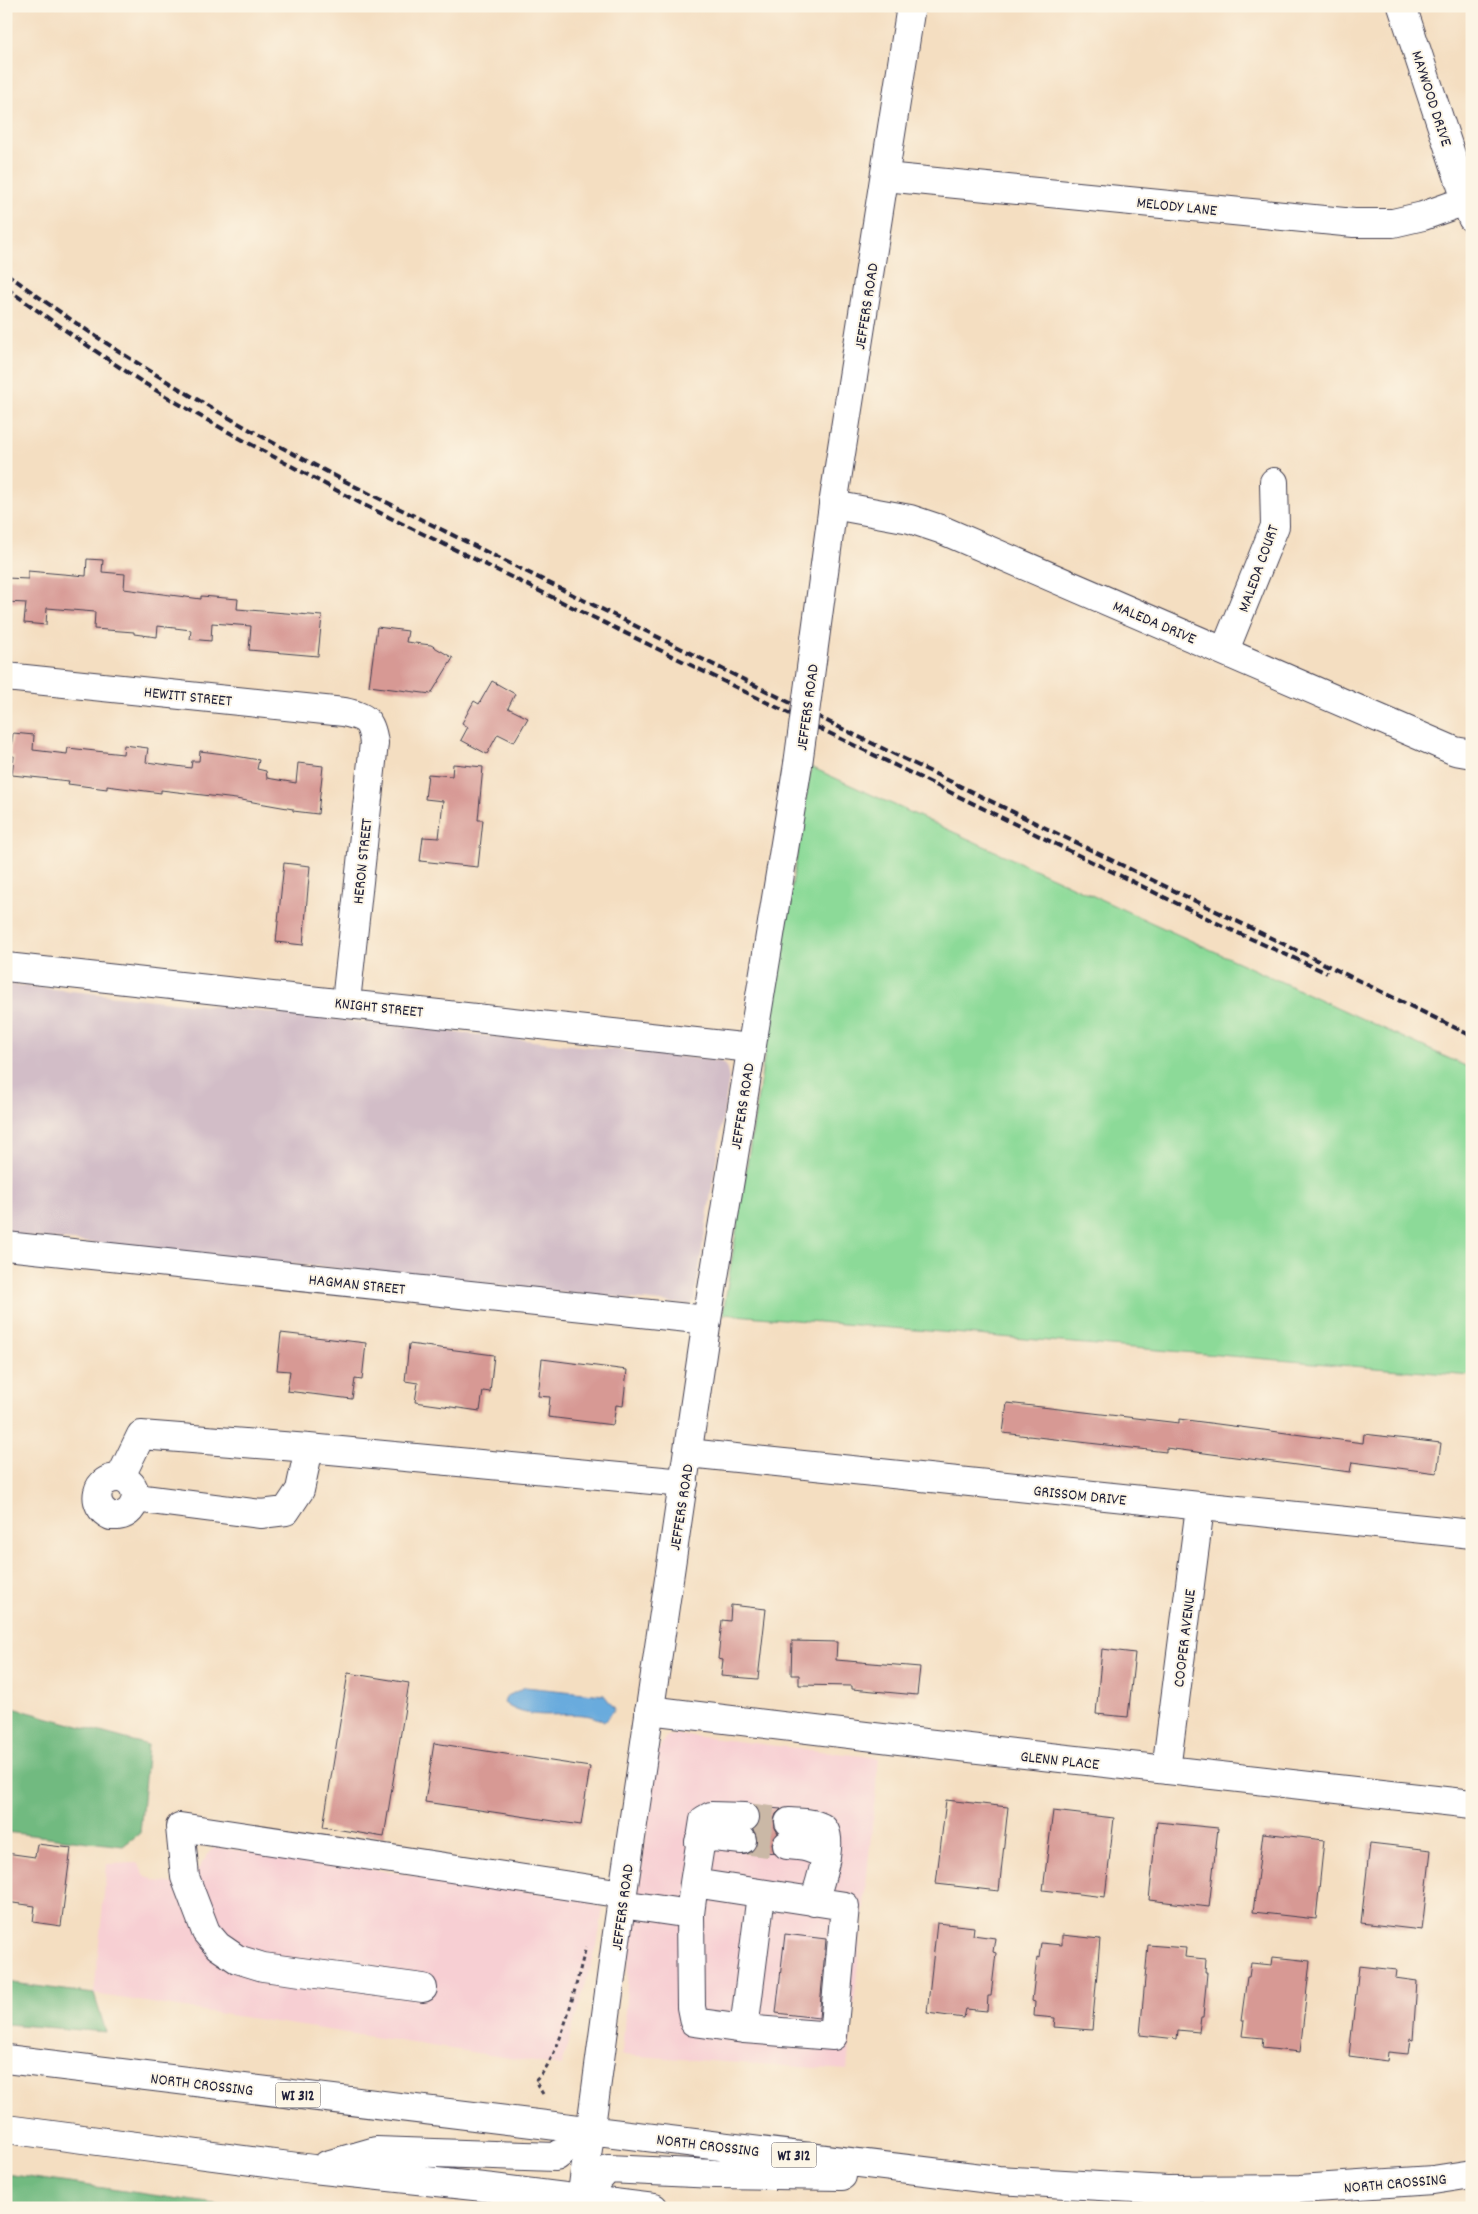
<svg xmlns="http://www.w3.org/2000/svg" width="1478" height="2214" font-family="Dekko,sans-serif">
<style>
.built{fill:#f7cfd3}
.industrial{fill:#d2bdc7}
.green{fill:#8cda98;stroke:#577e6a}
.forest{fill:#71ba80;stroke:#4a6e5e}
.water{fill:#69abdd;stroke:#46668c}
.building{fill:#d79994}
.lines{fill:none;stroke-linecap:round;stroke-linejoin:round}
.minor-tunnel{stroke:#cab8a6;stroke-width:28;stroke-dasharray:28 14;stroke-linecap:butt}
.minor-casing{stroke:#423e4f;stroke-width:30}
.major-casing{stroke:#423e4f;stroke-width:30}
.path{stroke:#423e4f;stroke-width:3;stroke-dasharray:4 4;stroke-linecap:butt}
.minor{stroke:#fff;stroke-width:28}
.major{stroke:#fff;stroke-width:28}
.rail{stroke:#22223b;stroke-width:4;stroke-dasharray:8 4;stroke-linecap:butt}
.major-bridge-casing{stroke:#423e4f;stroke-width:30;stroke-linecap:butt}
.major-bridge{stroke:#fff;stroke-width:28}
.labels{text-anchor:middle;stroke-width:4;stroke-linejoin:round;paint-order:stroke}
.shield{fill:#fcf5e5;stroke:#63616e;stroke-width:1}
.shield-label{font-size:15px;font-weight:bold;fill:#22223b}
.street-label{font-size:16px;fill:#22223b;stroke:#fcf5e5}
</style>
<rect width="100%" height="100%" fill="#fcf5e5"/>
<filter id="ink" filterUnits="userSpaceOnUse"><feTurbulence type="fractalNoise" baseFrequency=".02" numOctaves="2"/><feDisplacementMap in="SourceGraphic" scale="10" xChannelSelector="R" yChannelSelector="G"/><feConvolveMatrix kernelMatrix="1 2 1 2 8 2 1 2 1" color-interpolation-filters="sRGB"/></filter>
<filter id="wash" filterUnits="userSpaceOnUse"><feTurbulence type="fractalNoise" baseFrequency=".0096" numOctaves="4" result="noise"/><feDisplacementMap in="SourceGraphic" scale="20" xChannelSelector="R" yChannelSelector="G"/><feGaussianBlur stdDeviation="1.12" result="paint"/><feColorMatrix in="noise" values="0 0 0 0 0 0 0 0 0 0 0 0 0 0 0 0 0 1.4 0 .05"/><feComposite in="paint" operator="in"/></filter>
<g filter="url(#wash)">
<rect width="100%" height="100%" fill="#f4dec1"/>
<path class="built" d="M676 1734 879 1758 847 2070 622 2055 629 1955 658 1750 665 1738Z
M215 1847 587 1900 603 1909 597 1946 561 2066 94 1994 107 1864 137 1863 145 1875 155 1881 176 1884 195 1874 210 1851Z"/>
<path class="industrial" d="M6 984 719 1061 726 1065 729 1079 694 1301 690 1305 6 1234Z"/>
<path class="green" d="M811 767 1472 1069V1376L723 1314Z"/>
<path class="forest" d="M6 1706 148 1745 140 1833 123 1846 6 1832Z
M6 1982 94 1994 106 2032 6 2024Z
M6 2174 243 2208H6Z"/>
<path class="water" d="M525 1687 604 1695 615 1709 604 1722C579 1704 534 1727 504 1703L506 1697Z"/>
<g id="blocks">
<path class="building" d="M87 559 103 560 102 572 125 574 124 589 201 599V596L238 599 237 609 322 616 318 656 249 650 251 626 212 623 211 641 190 639 191 630 158 626 157 637 134 634V632L94 629 95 612 47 608 46 625 24 623 26 603 6 602V578L28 579V571L86 576Z
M377 627 408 631 406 642 431 645 453 658 431 694 369 686Z
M492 681 515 694 508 708 528 718 514 742 498 734 487 754 461 740 468 727 462 723 474 701 479 704Z
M13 733 34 735 33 750 67 754 68 748 123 754 124 745 148 748 146 762 191 768 192 761H199L200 751 224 754 259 760 257 769 266 771 267 778 296 783 298 763 323 766 318 814 293 811V809L236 799 161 790V793L107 786V789L68 784 69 781 12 775 14 756H10Z
M453 764 483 767 478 820H483L478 867 420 861 423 837 439 838 443 801 425 799 428 774 452 776Z
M284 863 310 866 303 945 276 942Z
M281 1333 366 1343 362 1380 355 1379 352 1399 287 1391 290 1371 277 1370Z
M409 1344 494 1355 490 1392 483 1391 480 1411 415 1402 418 1383 405 1381Z
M542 1359 627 1370 623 1406 616 1405 613 1425 548 1417 550 1397 538 1396Z
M1007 1403 1179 1423V1419L1363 1443 1364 1434 1441 1443 1437 1473 1352 1462 1350 1472 1166 1448V1452L1003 1433Z
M731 1605 766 1609 758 1679 721 1676 723 1660 718 1659 722 1620 730 1621Z
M792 1641 837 1642 836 1660 920 1667 917 1695 852 1689V1686L799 1685V1675H791Z
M1102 1649 1135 1653 1128 1717 1096 1714Z
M348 1673 409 1683 384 1837 323 1827Z
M434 1743 590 1767 581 1825 425 1802Z
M946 1800 1008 1807 999 1891 936 1884Z
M756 1807 781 1809 776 1814 774 1820 775 1828 778 1833 772 1843 774 1853 753 1850 758 1841 753 1830 758 1825 761 1818Z
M1053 1811 1114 1818 1105 1897 1043 1890Z
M1157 1822 1218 1828 1209 1907 1149 1900Z
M1263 1833 1324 1840 1316 1919 1253 1912Z
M1370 1843 1431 1850 1422 1930 1361 1923Z
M37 1844 71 1848 61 1926 33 1922 35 1906 6 1902V1853L35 1857Z
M937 1923 974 1927 973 1935 995 1938 993 1952 996 1953 991 1996H988L987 2011 966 2009 964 2018 927 2013Z
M785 1934 826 1939 819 2018 776 2013Z
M1062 1935 1100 1939 1092 2030 1054 2027 1055 2018 1034 2016 1035 2002 1032 2001 1037 1957 1039 1958 1041 1943 1062 1945Z
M1148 1945 1186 1948 1185 1957 1206 1959 1205 1973H1207L1203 2017H1201L1199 2032 1178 2030 1177 2039 1140 2035Z
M1273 1957 1310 1961 1300 2052 1262 2048 1263 2038 1242 2036 1244 2021H1241L1247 1977H1249L1251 1963 1272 1965Z
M1359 1966 1396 1970 1395 1978 1417 1981 1413 2040 1410 2039 1408 2054 1388 2052 1387 2061 1349 2056Z"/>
</g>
</g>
<g filter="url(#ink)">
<use href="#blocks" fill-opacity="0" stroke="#423e4f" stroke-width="1"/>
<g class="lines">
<path class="minor-tunnel" d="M745 1817 789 1822
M742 1840 787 1845"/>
<defs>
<path id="minor" d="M1402 6 1472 218
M885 177 1354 223H1393L1423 216 1465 201
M833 505 910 519 940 529 1455 751 1472 754
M1225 650 1275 526 1274 482
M6 677 344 712C366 717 371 720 374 743L346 1002
M6 967 751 1048
M6 1246 707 1320
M309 1448 300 1490 286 1511 261 1514 136 1498C135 1488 131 1481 120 1478L141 1435 309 1448 684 1483
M688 1453 1472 1534
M120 1478C95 1476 89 1506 111 1516 125 1517 132 1512 136 1498
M649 1710 916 1742 1472 1804
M1166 1770 1200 1507
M789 1822C799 1823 812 1822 821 1827 837 1835 818 1887 814 1902
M699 1842 713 1837 742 1840
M787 1845C802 1846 814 1847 826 1857
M694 1883 845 1906 833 2036 744 2029 694 2022 691 2007 690 1914Z
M694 1883 704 1820 711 1816 745 1817
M621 1904 690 1914
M423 1988 263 1967 237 1959 218 1946 206 1932 185 1877 180 1827 623 1894
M744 2029 761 1894"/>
<path id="major" d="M812 661 833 505 911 6
M6 2059 998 2180 1167 2190 1300 2189 1433 2180 1472 2174
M6 2129 313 2169 493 2188 654 2208
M327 2165 376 2151 556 2157 590 2131
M581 2199 608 2169 715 2174 842 2176
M580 2208 617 1933 707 1320 798 764"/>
</defs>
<use href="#minor" class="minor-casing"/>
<use href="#major" class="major-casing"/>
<path class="path" d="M543 2094 535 2081C561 2059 576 1982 586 1947"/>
<use href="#minor" class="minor"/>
<use href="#major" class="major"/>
<path class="rail" d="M6 273C118 357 240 427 364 491L847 731 1472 1036
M6 288C52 321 97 353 144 383 214 426 288 464 360 503L1227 928 1327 973"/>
<defs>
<path id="major-bridge" d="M798 764 812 661"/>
</defs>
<use href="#major-bridge" class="major-bridge-casing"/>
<use href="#major-bridge" class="major-bridge"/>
</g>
</g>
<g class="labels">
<g class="shield">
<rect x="275.5" y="2082.5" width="45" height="25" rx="4"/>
<rect x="771.5" y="2142.5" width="45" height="25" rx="4"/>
</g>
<g class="shield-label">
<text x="298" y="2100">WI 312</text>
<text x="794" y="2160">WI 312</text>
</g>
<g class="street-label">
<text transform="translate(1433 98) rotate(72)" y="6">MAYWOOD DRIVE</text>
<text transform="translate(1177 205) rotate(6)" y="6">MELODY LANE</text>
<text transform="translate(865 306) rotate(-81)" y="6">JEFFERS ROAD</text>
<text transform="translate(1257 568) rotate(-70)" y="6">MALEDA COURT</text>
<text transform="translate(1155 621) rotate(23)" y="6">MALEDA DRIVE</text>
<text transform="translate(188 695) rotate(6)" y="6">HEWITT STREET</text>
<text transform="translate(806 707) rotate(-82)" y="6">JEFFERS ROAD</text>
<text transform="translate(361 861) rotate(-84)" y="6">HERON STREET</text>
<text transform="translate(379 1006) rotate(6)" y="6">KNIGHT STREET</text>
<text transform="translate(741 1106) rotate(-81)" y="6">JEFFERS ROAD</text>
<text transform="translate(357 1283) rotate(6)" y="6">HAGMAN STREET</text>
<text transform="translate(1080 1494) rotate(6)" y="6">GRISSOM DRIVE</text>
<text transform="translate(680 1507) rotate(-81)" y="6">JEFFERS ROAD</text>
<text transform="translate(1183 1638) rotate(-83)" y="6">COOPER AVENUE</text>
<text transform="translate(1060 1759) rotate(6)" y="6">GLENN PLACE</text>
<text transform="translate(621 1907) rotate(-82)" y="6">JEFFERS ROAD</text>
<text transform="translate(202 2083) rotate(7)" y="6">NORTH CROSSING</text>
<text transform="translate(708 2144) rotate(7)" y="6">NORTH CROSSING</text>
<text transform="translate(1395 2182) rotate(-5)" y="6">NORTH CROSSING</text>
</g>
</g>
<rect width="1478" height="2214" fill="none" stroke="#fcf5e5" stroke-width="25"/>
</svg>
